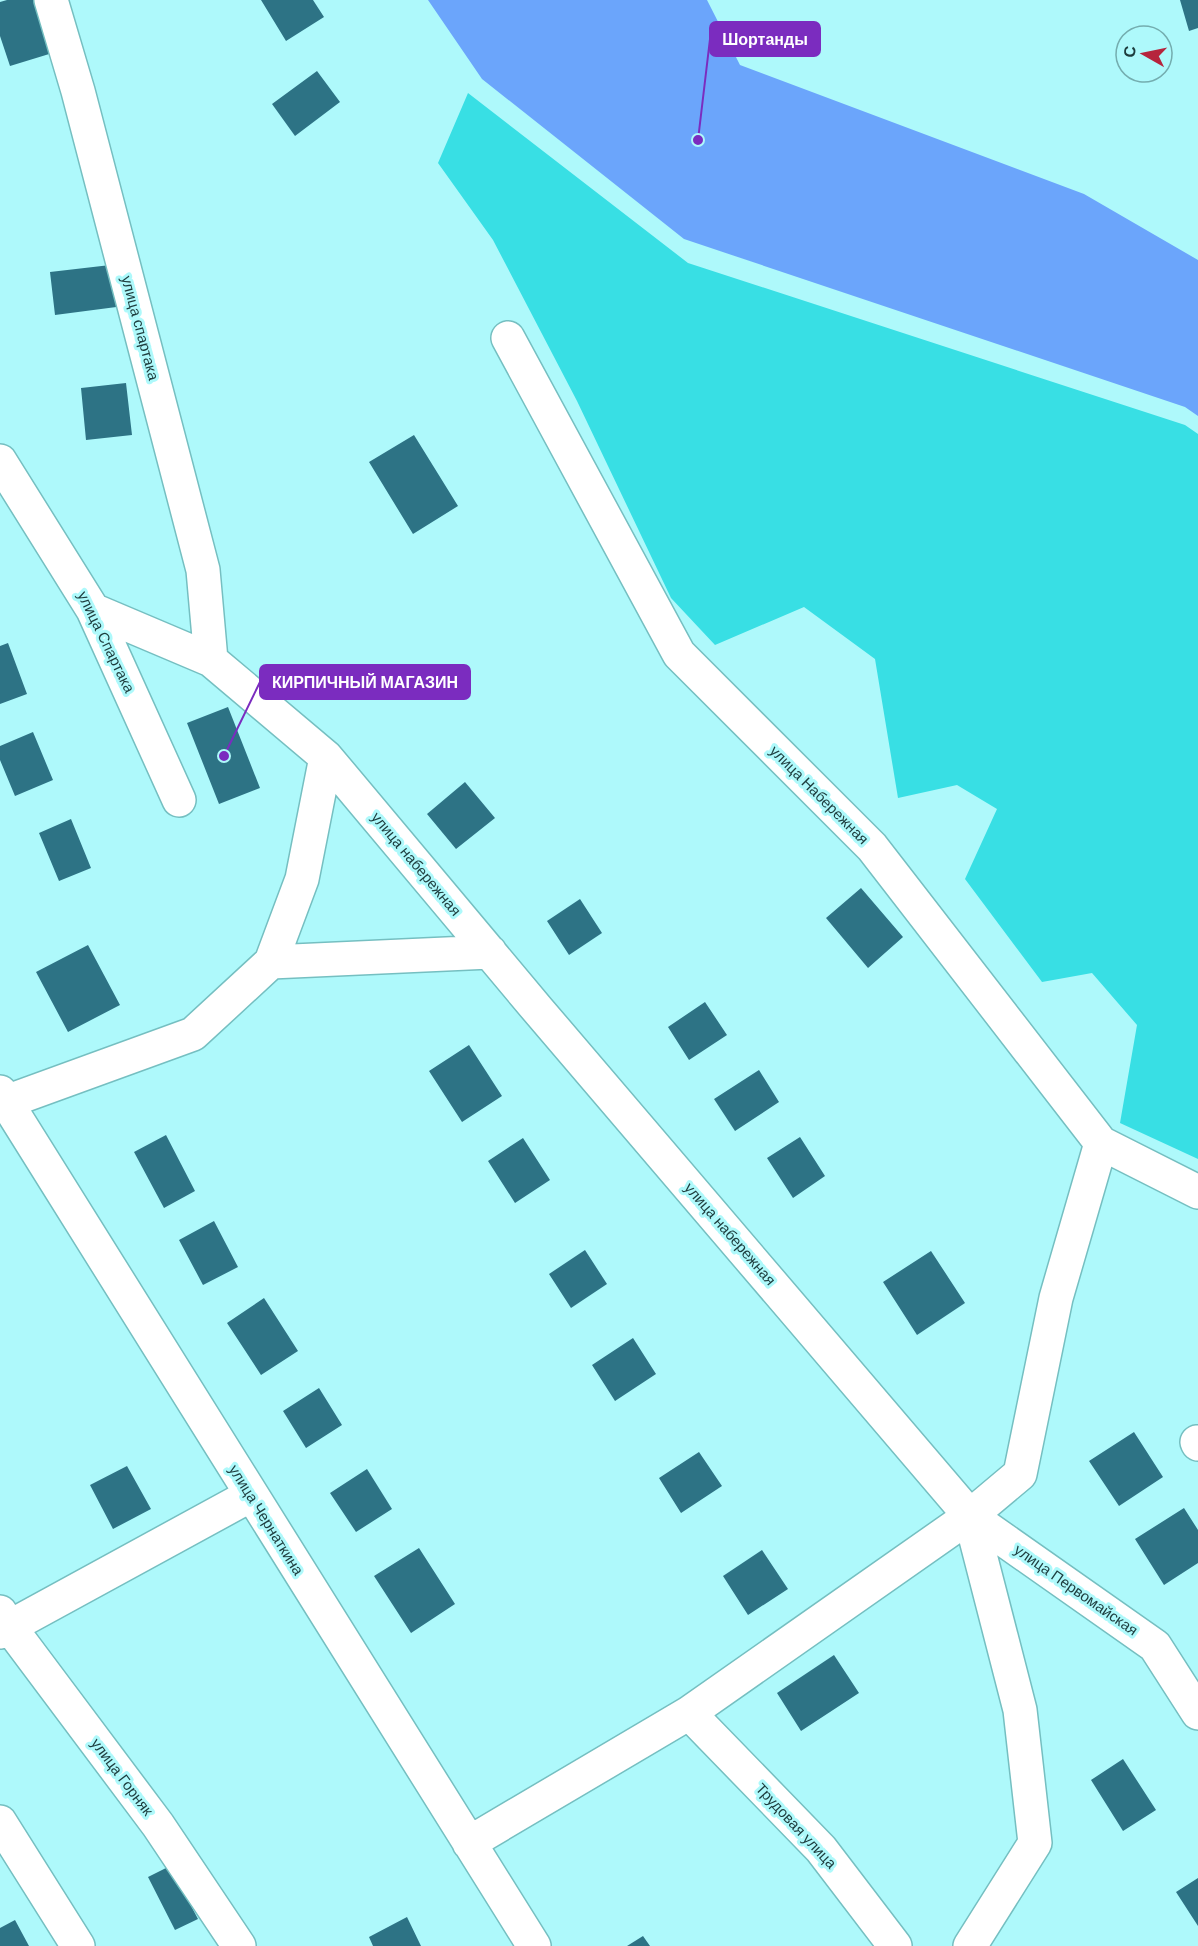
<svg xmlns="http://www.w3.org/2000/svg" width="1198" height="1946" font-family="'DM Sans',sans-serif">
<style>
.green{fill:#38dfe4}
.water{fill:#6ba5fb}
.building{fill:#2d7385}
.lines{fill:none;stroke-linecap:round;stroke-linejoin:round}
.minor-casing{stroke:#75bfc1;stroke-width:36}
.minor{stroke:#fff;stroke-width:33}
.labels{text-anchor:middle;stroke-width:6;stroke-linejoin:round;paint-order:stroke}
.street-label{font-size:15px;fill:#1d3c3d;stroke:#aef9fb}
.leader{fill:none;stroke:#7b2cbf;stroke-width:2}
.callout-dot{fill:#7b2cbf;stroke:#aef9fb;stroke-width:2}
.callout{fill:#7b2cbf;stroke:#7b2cbf;stroke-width:2}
.callout-label{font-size:16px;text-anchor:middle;font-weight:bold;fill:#fff}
</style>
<rect width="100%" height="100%" fill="#aef9fb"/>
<path class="green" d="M468 93 688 263 1185 425 1198 434V1159L1120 1123 1137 1025 1092 973 1042 982 965 879 997 809 957 785 898 798 875 659 804 607 715 645 671 598 577 401 493 240 438 163Z"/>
<path class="water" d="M428 0H707L740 65 1084 194 1198 260V416L1185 407 684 239 482 79Z"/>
<path class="building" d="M7 0H42L59 51 10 66 0 36V2Z
M261 0H313L324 17 286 41Z
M1180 0H1198V28L1189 31Z
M317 71 340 102 295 136 272 104Z
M119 264 124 306 55 315 50 272Z
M126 383 132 435 86 440 81 388Z
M414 435 458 506 413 534 369 462Z
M8 643 27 694 0 704V646Z
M228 707 260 788 219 804 187 723Z
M33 732 53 780 15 796 0 760V746Z
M465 782 495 818 456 849 427 814Z
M71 819 91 868 59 881 39 833Z
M861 888 903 937 868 968 826 918Z
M580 899 602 933 569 955 547 921Z
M88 945 120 1005 68 1032 36 972Z
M705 1002 727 1035 689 1060 668 1027Z
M469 1045 502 1096 462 1122 429 1071Z
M759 1070 779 1102 735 1131 714 1099Z
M166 1135 195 1191 164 1208 134 1152Z
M800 1137 825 1176 793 1198 767 1158Z
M523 1138 550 1180 515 1203 488 1161Z
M214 1221 238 1267 203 1285 179 1240Z
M585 1250 607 1284 571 1308 549 1274Z
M931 1251 965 1303 917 1335 883 1282Z
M264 1298 298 1351 261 1375 227 1323Z
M633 1338 656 1374 615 1401 592 1365Z
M319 1388 342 1425 306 1448 283 1411Z
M1134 1432 1163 1477 1119 1506 1089 1461Z
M699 1452 722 1486 681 1513 659 1478Z
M127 1466 151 1509 113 1529 90 1485Z
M367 1469 392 1509 356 1532 330 1493Z
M1184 1508 1198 1530V1563L1164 1585 1135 1539Z
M419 1548 455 1604 411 1633 374 1576Z
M762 1550 788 1589 748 1615 723 1576Z
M834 1655 859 1693 801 1731 777 1693Z
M1123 1759 1156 1810 1123 1831 1091 1780Z
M170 1866 198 1919 175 1930 148 1877Z
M1198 1878V1926L1176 1892Z
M407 1917 421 1946H373L369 1937Z
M15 1920 29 1946H0V1928Z
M643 1936 650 1946H627Z"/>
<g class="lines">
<defs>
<path id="minor" d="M51 0 78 91 203 570 211 660
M508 338 679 654 872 847 1101 1143 1198 1192
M0 461 93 610 179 800
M93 610 211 660 326 757 538 1010 970 1516 1155 1646 1198 1713
M271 962 490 952
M0 1092 534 1946
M6 1102 193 1034 271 962 302 879 326 757
M1197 1442 1198 1444
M0 1612 9 1626 158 1825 239 1946
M0 1632 251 1495
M689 1713 821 1849 895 1946
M0 1822 78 1946
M469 1843 689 1713 970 1516 1020 1474 1056 1298 1101 1143
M970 1946 1035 1843 1020 1710 970 1516"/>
</defs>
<use href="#minor" class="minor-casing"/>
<use href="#minor" class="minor"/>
</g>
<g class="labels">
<g class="street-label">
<text transform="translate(140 328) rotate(75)" y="5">улица спартака</text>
<text transform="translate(106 642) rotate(64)" y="5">улица Спартака</text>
<text transform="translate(819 795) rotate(45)" y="5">улица Набережная</text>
<text transform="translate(416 864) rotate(50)" y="5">улица набережная</text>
<text transform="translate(730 1234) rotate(49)" y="5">улица набережная</text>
<text transform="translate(266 1520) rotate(58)" y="5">улица Чернаткина</text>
<text transform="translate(1076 1590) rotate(35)" y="5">улица Первомайская</text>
<text transform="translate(122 1777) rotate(53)" y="5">улица Горняк</text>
<text transform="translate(796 1826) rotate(47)" y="5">Трудовая улица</text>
</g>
</g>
<path class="leader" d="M698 140L710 39M224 756L260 682"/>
<g class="callout-dot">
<circle cx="698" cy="140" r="6"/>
<circle cx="224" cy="756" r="6"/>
</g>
<g class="callout">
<rect x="710" y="22" width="110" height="34" rx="6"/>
<rect x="260" y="665" width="210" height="34" rx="6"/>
</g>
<g class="callout-label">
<text x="765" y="45">Шортанды</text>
<text x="365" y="688">КИРПИЧНЫЙ МАГАЗИН</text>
</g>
<g transform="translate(1144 54) rotate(279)"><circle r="28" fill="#aef9fb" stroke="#74adaf" stroke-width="1.5"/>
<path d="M0-4.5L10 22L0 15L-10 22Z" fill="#b6243d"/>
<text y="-9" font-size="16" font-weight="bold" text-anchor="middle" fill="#1d3c3d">С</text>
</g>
</svg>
